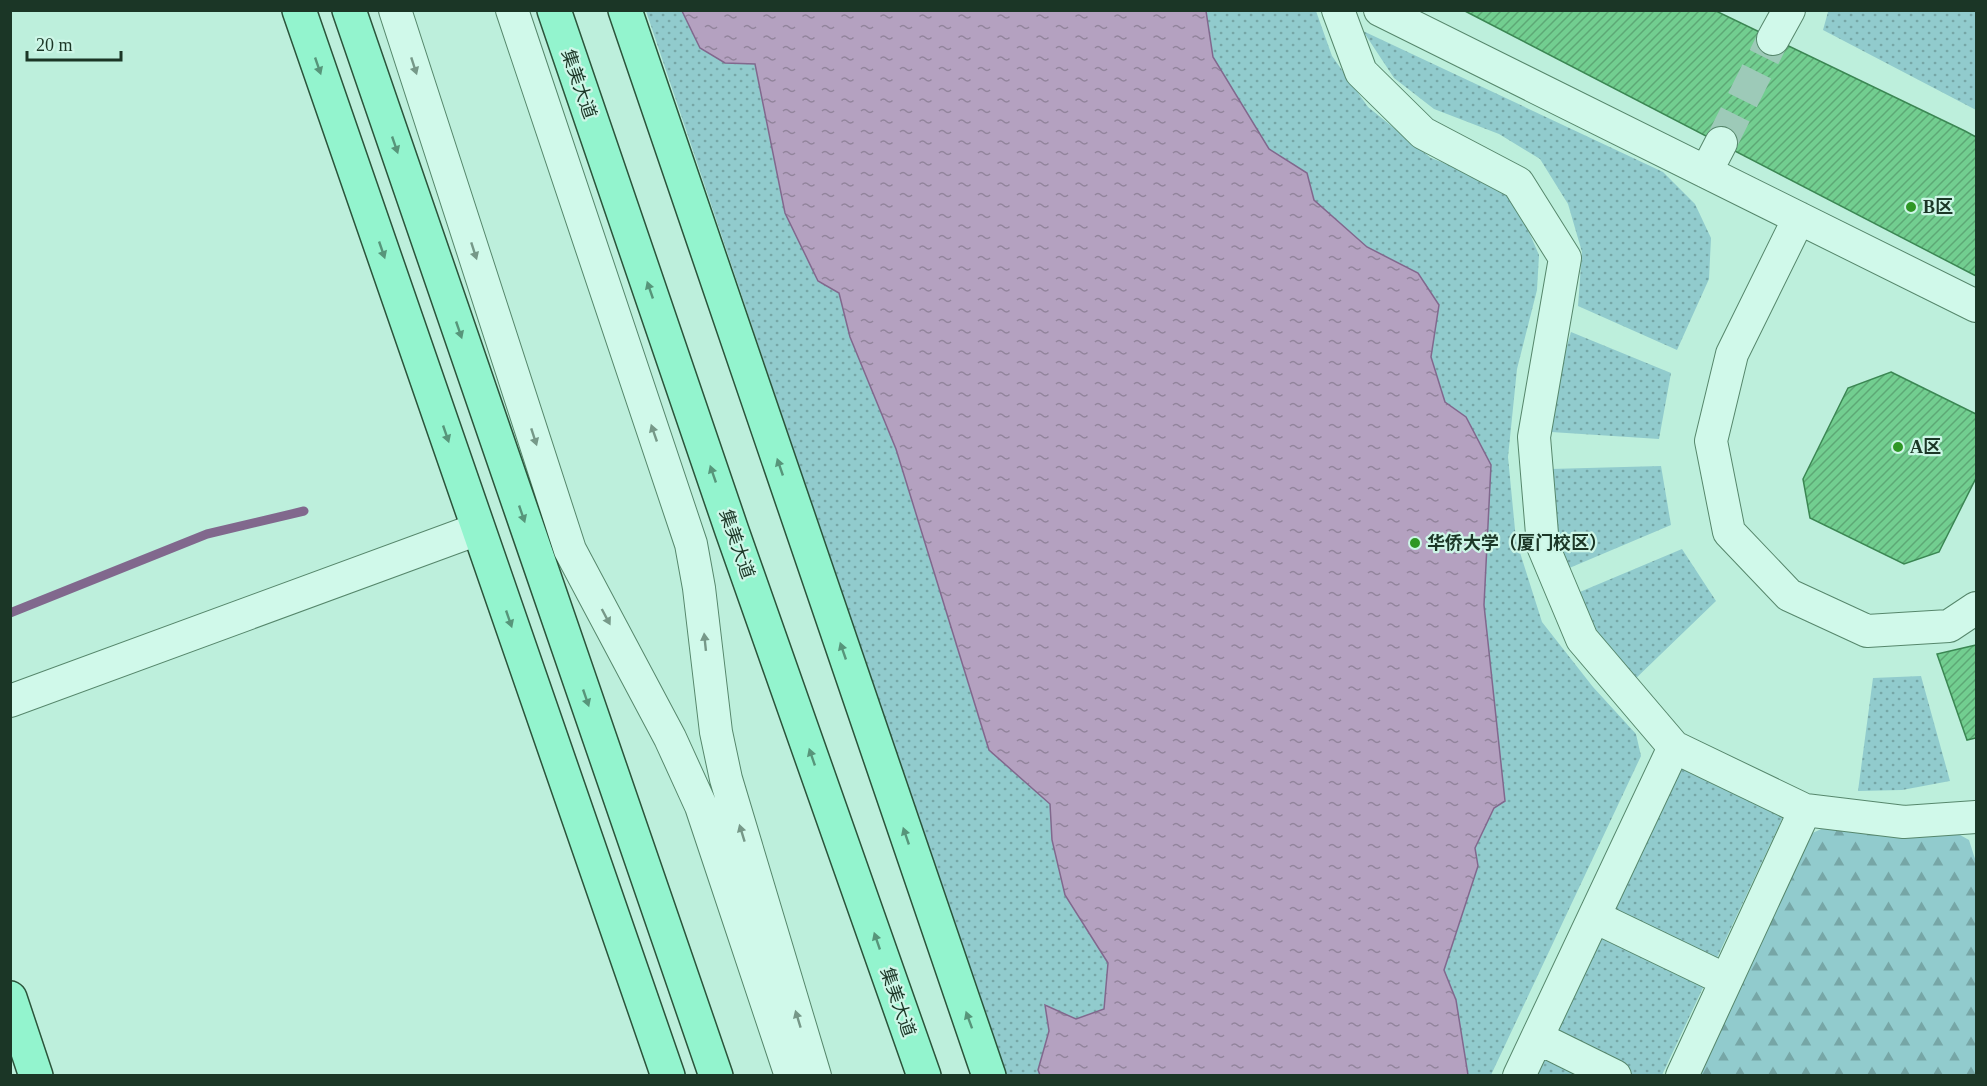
<svg xmlns="http://www.w3.org/2000/svg" width="1987" height="1086" font-family="'Times New Roman','Noto Sans SC',serif">
<style>
.grass{fill:url(#grass-dots)}
.forest{fill:url(#forest-firs)}
.water{fill:url(#water-ripples);stroke:#81688d;stroke-width:1.5}
.lines{fill:none;stroke-linecap:round;stroke-linejoin:round}
.stream{stroke:#81688d;stroke-width:9}
.building{fill:url(#building-hatch);stroke:#3b8753;stroke-width:1.5}
.minor-tunnel{stroke:#9dcab8;stroke-width:32;stroke-dasharray:32 16;stroke-linecap:butt}
.minor-casing{stroke:#56876c;stroke-width:34}
.major-casing{stroke:#2b543b;stroke-width:36}
.minor{stroke:#d0f9ea;stroke-width:32}
.major{stroke:#93f4ce;stroke-width:33}
.oneway{fill:#57957a}
.oneway2{fill:#769888}
.poi-dot{fill:#2f9725;stroke:#cdf6e7;stroke-width:2}
.labels{text-anchor:middle;stroke-width:4.5;stroke-linejoin:round;paint-order:stroke}
.street-label{font-size:18px;fill:#1b3626;stroke:#cdf6e7}
.poi-label{font-size:18px;font-weight:bold;fill:#1b3626;stroke:#cdf6e7;text-anchor:start}
</style>
<defs>
<pattern id="grass-dots" width="8" height="8" patternUnits="userSpaceOnUse" patternTransform="scale(1.5)"><rect width="8" height="8" fill="#91cbcd"/><path d="M2 2h.1M6 6h.1" fill="none" stroke="#76a6a6" stroke-width="1.8" stroke-linecap="round"/></pattern>
<pattern id="forest-firs" width="22" height="20" patternUnits="userSpaceOnUse" patternTransform="scale(1.5)"><rect width="22" height="20" fill="#91cbcd"/><path d="M5 1l3.5 6h-7zM16 11l3.5 6h-7z" fill="#76a6a6"/></pattern>
<pattern id="water-ripples" width="26" height="14" patternUnits="userSpaceOnUse" patternTransform="scale(1.5)"><rect width="26" height="14" fill="#b4a1c0"/><path d="M2 4q2-2 4 0t4 0M15 11q2-2 4 0t4 0" fill="none" stroke="#92849c"/></pattern>
<pattern id="building-hatch" width="6" height="6" patternUnits="userSpaceOnUse" patternTransform="scale(1.5)"><rect width="6" height="6" fill="#72ce90"/><path d="M-1 1l2-2M0 6l6-6M5 7l2-2" fill="none" stroke="#5da875"/></pattern>
</defs>
<rect width="100%" height="100%" fill="#bdefdc"/>
<path class="grass" d="M646 11H1316L1332 56 1368 107 1431 158 1481 177 1516 202 1539 255 1537 290 1517 369 1508 457 1516 540 1542 622 1593 687 1636 734 1641 756 1491 1075H1004Z
M1833 11H1976V110L1823 30 1828 12Z
M1363 31 1663 172 1695 204 1711 238 1709 279 1677 350 1578 306 1582 252 1568 204 1540 159 1499 134 1434 109 1394 78Z
M1571 332 1671 373 1659 439 1551 432 1558 378Z
M1661 466 1671 525 1567 569 1553 517 1550 469Z
M1682 549 1716 601 1631 683 1596 641 1575 594Z
M1921 676 1950 781 1902 790 1858 791 1873 678Z
M1681 767 1784 815 1662 1075 1537 1076Z"/>
<path class="forest" d="M1828 826 1953 831 1969 840 1976 862V1075L1697 1076 1808 835Z"/>
<path class="water" d="M682 11H1206L1213 57 1269 149 1307 173 1314 200 1367 247 1418 273 1439 305 1431 357 1445 402 1466 417 1491 465 1484 605 1505 801 1494 808 1475 848 1478 866 1444 970 1456 1000 1468 1075H1040L1038 1070 1049 1031 1045 1005 1076 1019 1104 1009 1108 963 1065 895 1052 840 1050 804 989 750 896 449 850 337 839 293 818 281 785 213 755 64 725 63 700 48Z"/>
<g class="lines">
<path class="stream" d="M10 613 207 534 304 511"/>
</g>
<path class="building" d="M1463 10H1714L1965 131 1976 137V276Z
M1891 372 1976 414V478L1939 552 1904 564 1810 518 1803 479 1848 388Z
M1976 645V738L1967 740 1937 654Z"/>
<g class="lines">
<path class="minor-tunnel" d="M1721 143 1773 39"/>
<defs>
<path id="minor" d="M395 10 570 550 670 738 701 806 791 1076
M512 10 691 544 699 588 716 732 726 779 815 1076
M1338 10 1361 72 1423 133 1518 183 1565 258 1534 437 1543 546 1582 639 1674 747 1805 810 1904 822 1976 817
M1380 10 1976 306
M1773 39 1789 10
M1706 172 1721 143
M1799 218 1732 354 1711 441 1729 532 1789 595 1867 631 1949 626 1976 608
M10 701 478 529
M1595 917 1726 980
M1538 1038 1615 1076
M1519 1076 1674 747
M1682 1076 1805 810"/>
<path id="major" d="M299 10 668 1076
M349 10 716 1076
M554 10 732 531 924 1076
M625 10 989 1076
M10 998 36 1076"/>
</defs>
<use href="#minor" class="minor-casing"/>
<use href="#major" class="major-casing"/>
<use href="#minor" class="minor"/>
<use href="#major" class="major"/>
</g>
<defs><path id="oneway-solid" d="M-6-.8H1V-3.2L6.5 0L1 3.2V.8H-6Z" transform="scale(1.5)"/></defs>
<g class="oneway">
<use href="#oneway-solid" transform="translate(318 66) rotate(71)"/>
<use href="#oneway-solid" transform="translate(395 145) rotate(71)"/>
<use href="#oneway-solid" transform="translate(382 250) rotate(71)"/>
<use href="#oneway-solid" transform="translate(650 290) rotate(-109)"/>
<use href="#oneway-solid" transform="translate(459 330) rotate(71)"/>
<use href="#oneway-solid" transform="translate(446 434) rotate(71)"/>
<use href="#oneway-solid" transform="translate(780 467) rotate(-109)"/>
<use href="#oneway-solid" transform="translate(713 474) rotate(-109)"/>
<use href="#oneway-solid" transform="translate(522 514) rotate(71)"/>
<use href="#oneway-solid" transform="translate(509 619) rotate(71)"/>
<use href="#oneway-solid" transform="translate(843 651) rotate(-109)"/>
<use href="#oneway-solid" transform="translate(586 698) rotate(71)"/>
<use href="#oneway-solid" transform="translate(812 757) rotate(-109)"/>
<use href="#oneway-solid" transform="translate(906 836) rotate(-109)"/>
<use href="#oneway-solid" transform="translate(877 941) rotate(-109)"/>
<use href="#oneway-solid" transform="translate(969 1020) rotate(-110)"/>
</g>
<g class="oneway2">
<use href="#oneway-solid" transform="translate(414 66) rotate(72)"/>
<use href="#oneway-solid" transform="translate(474 251) rotate(72)"/>
<use href="#oneway-solid" transform="translate(654 433) rotate(-109)"/>
<use href="#oneway-solid" transform="translate(534 437) rotate(72)"/>
<use href="#oneway-solid" transform="translate(606 617) rotate(62)"/>
<use href="#oneway-solid" transform="translate(705 642) rotate(-96)"/>
<use href="#oneway-solid" transform="translate(742 833) rotate(-107)"/>
<use href="#oneway-solid" transform="translate(798 1019) rotate(-107)"/>
</g>
<g class="poi-dot">
<circle cx="1911" cy="207" r="6"/>
<circle cx="1898" cy="447" r="6"/>
<circle cx="1415" cy="543" r="6"/>
</g>
<g class="labels">
<g class="street-label">
<text transform="translate(579 84) rotate(71)" y="6">集美大道</text>
<text transform="translate(737 544) rotate(71)" y="6">集美大道</text>
<text transform="translate(898 1002) rotate(71)" y="6">集美大道</text>
</g>
<g class="poi-label">
<text x="1923" y="213">B区</text>
<text x="1910" y="453">A区</text>
<text x="1427" y="549">华侨大学（厦门校区）</text>
</g>
</g>
<rect width="1987" height="1086" fill="none" stroke="#1b3626" stroke-width="24"/>
<path d="M27 51v9h94v-9" fill="none" stroke="#1b3626" stroke-width="3"/>
<text x="36" y="51" font-size="18" fill="#1b3626" stroke="#cdf6e7" stroke-width="4.5" paint-order="stroke">20 m</text>
</svg>
